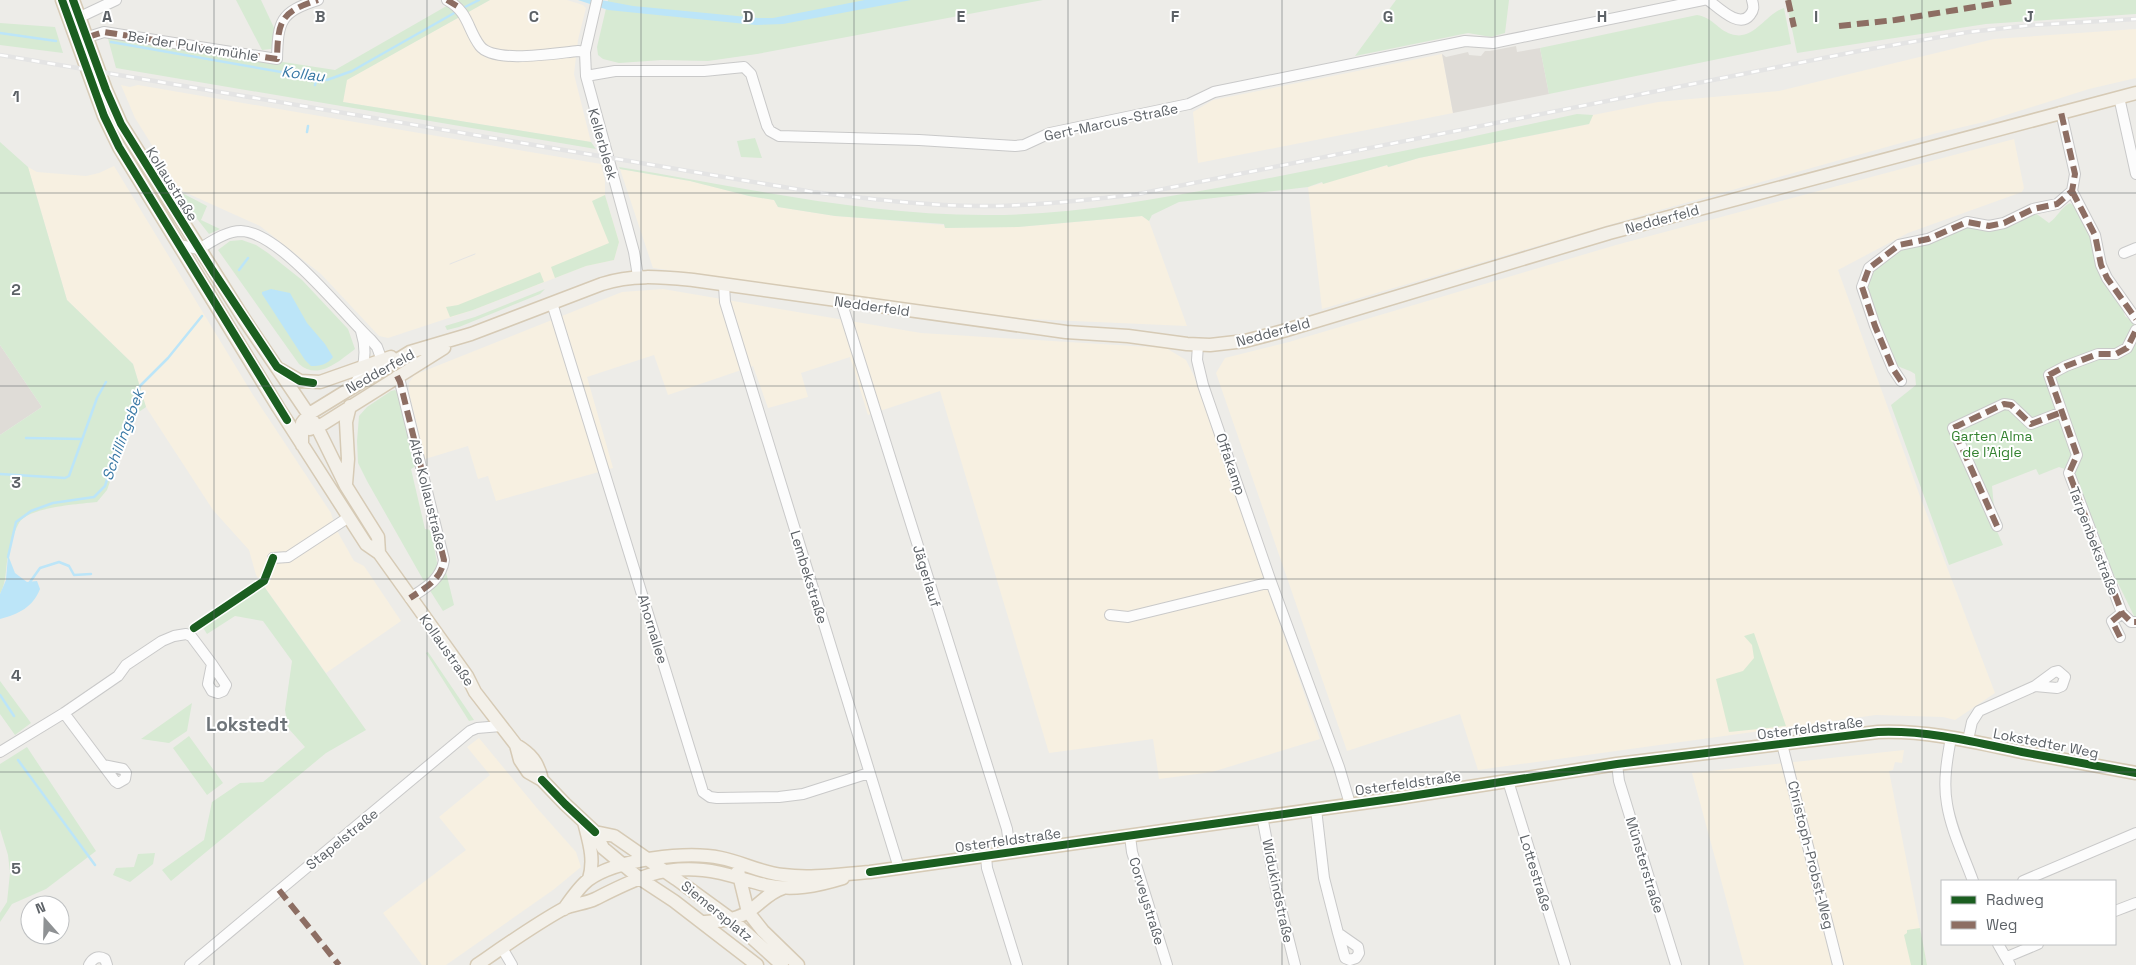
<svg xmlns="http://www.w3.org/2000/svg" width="2136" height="965" font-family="'Space Grotesk',sans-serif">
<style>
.commercial{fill:#f7f0e1}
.education{fill:#dfdcd7}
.green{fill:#d7ead3}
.water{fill:#bce5f8}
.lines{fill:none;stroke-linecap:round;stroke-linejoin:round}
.stream{stroke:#bce5f8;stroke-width:2.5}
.minor-casing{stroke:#c9c9c9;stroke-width:12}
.major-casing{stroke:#d6cab5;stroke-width:15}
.minor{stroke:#fcfcfc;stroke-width:10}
.major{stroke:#f3f0e9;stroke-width:12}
.tram{stroke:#e4e4e4;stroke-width:1}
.rail-casing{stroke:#e4e4e4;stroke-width:4.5}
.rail{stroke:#fff;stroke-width:2.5;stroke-dasharray:8;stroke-linecap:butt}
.quiet{stroke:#8d6e63;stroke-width:6;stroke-dasharray:12 6;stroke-linecap:butt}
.cycleway-casing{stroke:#fff;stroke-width:11}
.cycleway{stroke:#1b5e20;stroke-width:8}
.grid{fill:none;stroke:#5d6267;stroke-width:1;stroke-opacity:0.55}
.labels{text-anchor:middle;stroke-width:4;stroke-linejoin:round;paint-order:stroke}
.street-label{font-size:14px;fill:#5d6267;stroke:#fff}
.park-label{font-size:14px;fill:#348230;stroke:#fff}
.water-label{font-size:15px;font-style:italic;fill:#3878a5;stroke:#fff}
.district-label{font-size:19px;font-weight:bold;fill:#6e7479;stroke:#fff}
.grid-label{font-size:16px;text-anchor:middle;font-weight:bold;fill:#5d6267;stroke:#fff;stroke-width:4;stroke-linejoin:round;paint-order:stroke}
</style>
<rect width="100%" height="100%" fill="#edece8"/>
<path class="commercial" d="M490 0H567L583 5 586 8 578 40 574 74 591 142 343 102 346 80Z
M2136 29V78L2089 89 1984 122 1937 133 1660 210 1322 309 1308 187 1388 165 1389 167 1419 158 1589 124 1593 115 1658 102 1779 91 1994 39Z
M1442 54 1453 113 1198 163 1193 112 1213 100Z
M121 85 130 87 138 85 601 164 605 181V195L619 242 614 260 586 266 473 310 388 338 379 336 321 274 260 226 180 190 135 118Z
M2014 139 2024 188 2022 192 1908 233 1838 270 1921 499 1995 693 1955 720 1943 717 1876 715 1478 770 1460 714 1347 751 1216 373 1225 358 1289 342 1616 245Z
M114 166 253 395 331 513 336 529 354 561 364 566 401 621 326 673 256 575 249 550 213 510 146 407 133 364 67 300 28 167 37 172 86 176 99 173Z
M620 169 690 181 749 196 774 200 778 207 835 216 944 225 945 228 1018 227 1142 216 1149 221 1187 326 1028 319 653 268Z
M663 289 921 333 1166 348 1186 360 1194 376 1320 739 1212 772 1159 779 1153 739 1049 753 940 391 868 415 850 357 801 373 808 397 768 408 753 366 668 395 654 355 587 377 613 468 496 501 488 476 478 479 468 446 425 459 409 392V383L414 375 622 292Z
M479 738 536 807 576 852 581 867 553 890 446 965H422L383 913 466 850 439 817 490 775 467 747Z
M1904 750 1902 763 1895 762 1893 770 1889 771 1927 965H1744L1692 773Z"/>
<path class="education" d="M1516 46 1517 52 1540 48 1549 94 1453 113 1442 54 1446 57 1468 52 1469 55 1481 56 1485 51H1490Z
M0 345 42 407 0 435Z"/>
<path class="green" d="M236 0H261L276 32 271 49 262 50Z
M457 0H490L347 80 343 102 591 142 596 149 116 68 107 35 335 70Z
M608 0H1043L757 54 708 61 662 60 619 63 603 59 598 55 597 47Z
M1396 0H1509L1505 33 1491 37 1468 33 1355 56Z
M1786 0H2136V14L1986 24 1797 53Z
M1784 8 1791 44 1549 94 1540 48 1697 15C1712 17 1718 30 1731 34 1754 42 1765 14 1784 8Z
M0 23 55 27 63 53 0 45Z
M1577 114 1593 115 1589 124 1419 158 1388 167 1387 165 1323 184 1322 182 1308 187 1179 202 1152 215 1149 221 1142 216 1018 227 945 228 944 224 835 216 778 207 774 200 749 196 690 181 620 169 619 167C742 187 866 216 991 215 1071 215 1149 200 1228 186 1345 164 1461 139 1577 114Z
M755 138 762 158 741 157 737 141Z
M0 142 28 167 67 300 133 364 146 407 133 416 107 490 97 502C79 504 28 507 19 523 14 532 9 546 8 556 5 570 7 581 0 594V435L42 407 0 345Z
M184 194 207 206 201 220 220 229 209 234 180 197Z
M605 195 619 242 614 260 586 266 555 278 551 267 609 243 592 201Z
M2070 203C2089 215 2119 292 2125 316L2136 325V620L2096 538 2099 535 2073 472 2059 467 2039 475 2036 469 1992 486 1996 529 2003 545 1949 565 1891 405 1916 385 1915 374C1910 370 1903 369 1898 366 1890 359 1880 324 1876 313 1873 305 1867 292 1868 283 1873 241 1999 220 2034 212L2049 223C2058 217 2060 208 2070 203Z
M242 240 256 245 268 253 302 280 348 329 355 349C339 361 318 381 299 364L218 250 230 241Z
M540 272 544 282 473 310 450 317 446 307 458 305Z
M545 289 540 294 459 327 447 330 445 326 475 317Z
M395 390 398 393 416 466 411 469 425 529 431 530 438 568 425 583 367 481 358 463 357 441 359 416 367 407 391 391Z
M444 572H446L454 605 443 611 429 589Z
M263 585 366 730 326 753 171 881 162 870 204 840 212 802 240 783 263 782 305 747 288 728 285 710 292 661 263 621 235 616 207 634 202 626Z
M1754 633 1786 726 1729 732 1716 679 1743 671 1754 658 1752 645 1744 636Z
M428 652 474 720 469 721 426 653Z
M0 681 31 723 15 735 0 714Z
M192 703 187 731 169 743 141 739Z
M189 736 223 783 207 795 173 748Z
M27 747 96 851 46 889 12 904 0 922V913L7 902 10 873 8 855 0 829V764Z
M155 853 153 864 130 882 113 875 116 868 134 867 138 854Z
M1920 928 1927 965H1911L1904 935 1907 933V930Z"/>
<path class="water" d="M578 0H601L633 6 758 18H773L865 0H911L783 24 756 25 608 10Z
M271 289 290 293 307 323 325 344 333 357C327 365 320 366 311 366L305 360 262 294V292Z
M8 555 15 573 27 582 37 581 40 589C33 607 19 614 0 619V594L6 580Z"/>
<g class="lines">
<path class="stream" d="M463 8 479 0
M0 33 56 41
M111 42 327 80 352 71 456 12
M315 85 317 78
M307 132 308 126
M239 270 248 258
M26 438 82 439
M0 474 65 478 69 476 97 398 106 382
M8 557 16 522 31 511 53 503 94 497 105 486 124 427 140 386 168 358 202 316
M30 582 40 568 59 562 69 566 74 575 91 574
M0 695 14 716
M18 760 95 865"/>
<defs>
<path id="minor" d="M447 0C469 12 467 29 480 46 494 64 556 53 578 51L585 52
M597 0 585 52 586 76 634 252 638 276
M1708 0C1718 7 1739 29 1750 15 1754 10 1754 7 1752 0
M80 17 116 0
M88 37 104 32 277 59C278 21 280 12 318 0
M586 76 615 71H704L744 67 751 74 767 126 770 131 779 136 919 140 1015 146 1024 145 1050 133 1189 104 1214 92 1465 41 1493 43 1703 0
M2119 97 2136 174
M2072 191 2095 235 2101 265 2107 278 2136 319
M179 245 199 249C211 242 226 231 241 231 280 232 342 313 371 340L377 347 384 366
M2124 253 2136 248
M724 285 725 302 899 868
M841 301 1007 829 1010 852
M552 303 703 792 710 797 717 798 779 797 803 794 869 773
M1198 345 1197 360 1203 385 1271 582 1339 767 1350 804
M2049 375 2077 455 2069 473 2122 613 2131 622H2136
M2049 375 2066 366 2098 354H2116L2127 348 2136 330
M397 376 400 382 444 560C441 580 425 588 410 598
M1901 381 1893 369 1875 326 1862 287 1869 268 1899 245 1928 239 1967 222 1989 226 2004 223 2033 209 2057 204 2072 191 2075 174 2061 112
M355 384C366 367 367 350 361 331
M1997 526 1953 428 2004 404 2011 405 2031 424 2062 412
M273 558 288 557 349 517
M1110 615 1128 617 1271 582
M2120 637 2112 621 2122 613
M2058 671 2065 677 2062 686 2057 688 2035 686 2054 672Z
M64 713 115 781 118 783 125 779 126 773 123 769 103 765
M1951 738C1947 759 1943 782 1947 804 1951 830 1964 856 1973 881
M1968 740 1972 722 1979 711 2035 686
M1782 744 1838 965
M0 752 64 713 118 676 126 665 162 641 174 636 186 634 191 636 212 664 208 684 212 691 218 693 223 691 226 685 212 664
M1617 764 1619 781 1676 965
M1508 781 1565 965
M1316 809 1324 878 1338 933 1358 947 1359 953 1356 958 1350 960 1345 958 1338 933
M1262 816 1276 889 1295 965
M1130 836 1132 852 1167 965
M986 856 987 868 1017 965
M2023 881 2136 833
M2115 911 2136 903
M1998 944 2010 965
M502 948 512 965
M2007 957 2038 944
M89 965C93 958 98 955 105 959L107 965
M190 965 470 731 477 728 501 726"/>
<path id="major" d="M62 0 104 116 119 147 278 407 366 544 379 553 467 676 475 692 516 745 520 760 528 772 542 780 565 804 595 832 603 848 639 878 674 901 757 965
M73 0 106 90 121 124 244 319 317 427 346 486 378 537 379 553
M281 370 300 381 320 382 391 357
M310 429 323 424 444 348
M302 445V423L309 414 410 352 471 334 602 284C632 274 661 277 693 280L1066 332 1128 336 1187 344 1210 345 1245 341 1283 331 1609 233 2136 93
M346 484 348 459 346 422 350 406
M516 745C531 754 538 762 542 780
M584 822C589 842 595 859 589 879
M595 832 614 836 676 879 731 919 782 965
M738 871 748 912 763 931 798 965
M564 909C571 899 579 887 588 880 616 859 687 851 721 858 742 862 761 873 783 875 811 879 842 874 870 872L1398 798 1617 764 1878 732C1927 730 1975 742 2022 752 2060 759 2098 766 2136 773
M703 922C717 921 733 921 746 913 760 905 767 893 783 888
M477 965C503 947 534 925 563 909 572 904 585 904 595 899 633 880 658 866 703 870 725 872 744 880 765 885 792 891 817 886 843 878"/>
</defs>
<use href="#minor" class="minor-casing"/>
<use href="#major" class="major-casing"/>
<use href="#minor" class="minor"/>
<use href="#major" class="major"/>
<path class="tram" d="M450 264 475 254"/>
<defs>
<path id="rail" d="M0 55 813 192C870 199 926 206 983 206 1035 206 1087 200 1138 194L1859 51 1969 32 2033 25 2136 19"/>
</defs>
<use href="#rail" class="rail-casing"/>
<use href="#rail" class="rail"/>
<path class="quiet" d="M447 0 457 6
M1788 0 1794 27
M1839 26 1895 20 2017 0
M88 37 104 32 277 59C278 21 280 12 318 0
M2072 191 2095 235 2101 265 2107 278 2136 319
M2049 375 2077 455 2069 473 2122 613 2131 622H2136
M2049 375 2066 366 2098 354H2116L2127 348 2136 330
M397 376 400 382 444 560C441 580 425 588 410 598
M1901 381 1893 369 1875 326 1862 287 1869 268 1899 245 1928 239 1967 222 1989 226 2004 223 2033 209 2057 204 2072 191 2075 174 2061 112
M1997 526 1953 428 2004 404 2011 405 2031 424 2062 412
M2120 637 2112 621 2122 613
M279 890 339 965"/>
<defs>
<path id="cycleway" d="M62 0 104 116 119 147 287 420
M73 0 106 90 121 124 213 271 277 367 300 381 313 383
M194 628 264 581 273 558
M542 780 565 804 595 832
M870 872 1398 798 1617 764 1878 732C1927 730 1975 742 2022 752 2060 759 2098 766 2136 773"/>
</defs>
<use href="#cycleway" class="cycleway-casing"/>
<use href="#cycleway" class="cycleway"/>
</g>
<path class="grid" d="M214 0V965M427 0V965M641 0V965M854 0V965M1068 0V965M1282 0V965M1495 0V965M1709 0V965M1922 0V965M0 193H2136M0 386H2136M0 579H2136M0 772H2136"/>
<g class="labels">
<g class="street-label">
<text transform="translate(193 46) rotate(9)" y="5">Bei der Pulvermühle</text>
<text transform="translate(1111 122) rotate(-12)" y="5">Gert-Marcus-Straße</text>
<text transform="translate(603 144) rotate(74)" y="5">Kellerbleek</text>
<text transform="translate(172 184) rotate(58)" y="5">Kollaustraße</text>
<text transform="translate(1662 219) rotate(-15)" y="5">Nedderfeld</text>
<text transform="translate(872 306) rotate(8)" y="5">Nedderfeld</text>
<text transform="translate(1273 332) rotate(-15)" y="5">Nedderfeld</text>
<text transform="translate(380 371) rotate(-29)" y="5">Nedderfeld</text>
<text transform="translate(1231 464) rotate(71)" y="5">Offakamp</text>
<text transform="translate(428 494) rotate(76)" y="5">Alte Kollaustraße</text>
<text transform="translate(2094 541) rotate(69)" y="5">Tarpenbekstraße</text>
<text transform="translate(927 576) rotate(73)" y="5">Jägerlauf</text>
<text transform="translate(809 577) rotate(73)" y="5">Lembekstraße</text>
<text transform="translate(653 629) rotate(73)" y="5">Ahornallee</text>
<text transform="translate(447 650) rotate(55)" y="5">Kollaustraße</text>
<text transform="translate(1810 728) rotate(-7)" y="5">Osterfeldstraße</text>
<text transform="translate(2046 743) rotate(11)" y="5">Lokstedter Weg</text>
<text transform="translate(1408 783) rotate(-8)" y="5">Osterfeldstraße</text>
<text transform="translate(342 839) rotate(-39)" y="5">Stapelstraße</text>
<text transform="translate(1008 840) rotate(-8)" y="5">Osterfeldstraße</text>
<text transform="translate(1811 855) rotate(76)" y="5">Christoph-Probst-Weg</text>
<text transform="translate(1645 865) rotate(73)" y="5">Münsterstraße</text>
<text transform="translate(1536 873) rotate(73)" y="5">Lottestraße</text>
<text transform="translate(1278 891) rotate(78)" y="5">Widukindstraße</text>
<text transform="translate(1147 901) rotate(73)" y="5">Corveystraße</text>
<text transform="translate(717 911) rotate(39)" y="5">Siemersplatz</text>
</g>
<g class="park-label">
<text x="1992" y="441">Garten Alma<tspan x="1992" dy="16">de l'Aigle</tspan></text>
</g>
<g class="water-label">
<text transform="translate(303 74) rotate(7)" y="5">Kollau</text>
<text transform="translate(123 435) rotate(-70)" y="5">Schillingsbek</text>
</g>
<g class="district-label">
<text x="247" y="731">Lokstedt</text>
</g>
</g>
<g class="grid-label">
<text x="107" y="22">A</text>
<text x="320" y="22">B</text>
<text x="534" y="22">C</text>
<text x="748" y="22">D</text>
<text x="961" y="22">E</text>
<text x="1175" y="22">F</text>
<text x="1388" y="22">G</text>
<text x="1602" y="22">H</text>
<text x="1816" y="22">I</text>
<text x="2029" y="22">J</text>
<text x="16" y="102">1</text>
<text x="16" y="295">2</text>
<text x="16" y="488">3</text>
<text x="16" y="681">4</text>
<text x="16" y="874">5</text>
</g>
<rect x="1941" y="880" width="175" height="65" fill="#ffffff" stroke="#bec0c2"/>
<rect x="1951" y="896" width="25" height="8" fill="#1b5e20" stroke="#bec0c2"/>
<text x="1986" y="905" font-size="15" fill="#5d6267">Radweg</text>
<rect x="1951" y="921" width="25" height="8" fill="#8d6e63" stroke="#bec0c2"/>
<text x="1986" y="930" font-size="15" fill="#5d6267">Weg</text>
<g transform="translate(45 920) rotate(340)"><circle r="24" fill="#ffffff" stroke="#bec0c2"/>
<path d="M0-4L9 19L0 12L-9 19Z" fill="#8f9294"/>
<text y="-8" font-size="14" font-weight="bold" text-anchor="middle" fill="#5d6267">N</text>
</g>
</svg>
